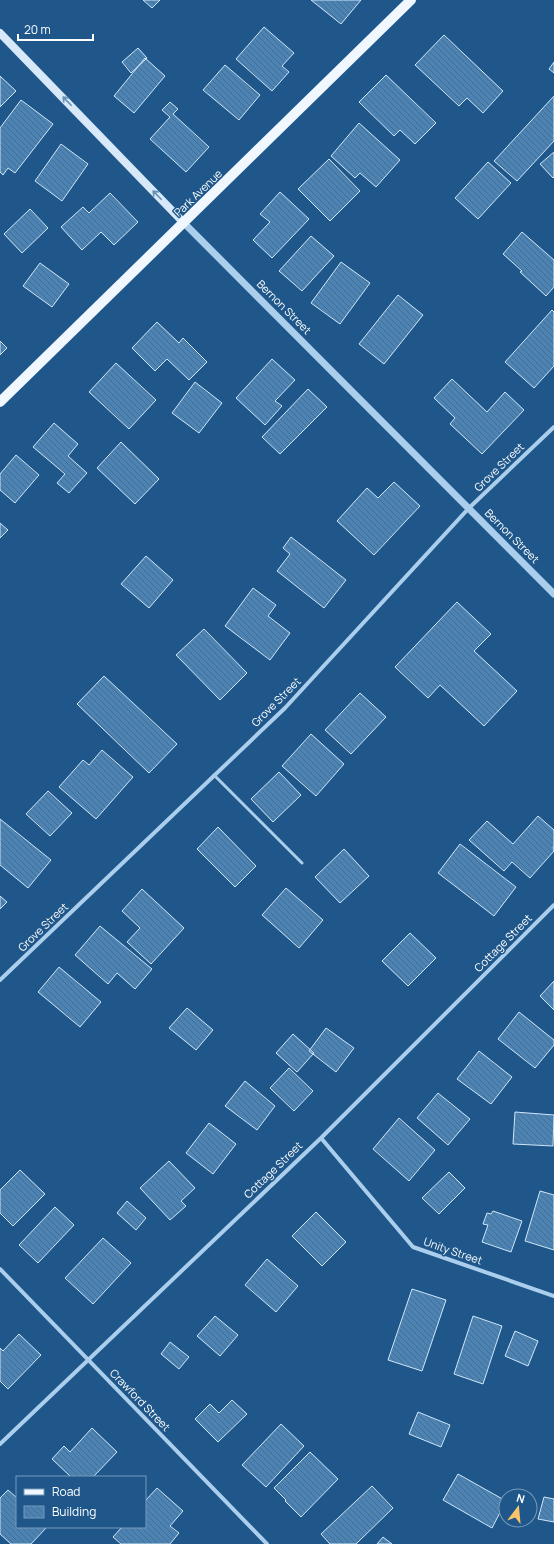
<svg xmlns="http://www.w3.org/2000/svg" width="554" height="1544" font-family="Manrope,sans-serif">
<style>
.building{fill:url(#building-back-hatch);stroke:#d0e6f9}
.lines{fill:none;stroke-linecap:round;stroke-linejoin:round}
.service{stroke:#abceec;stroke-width:3}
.minor{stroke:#abceec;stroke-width:4}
.tertiary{stroke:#abceec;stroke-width:7}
.secondary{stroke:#d7e8f9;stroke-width:8}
.primary{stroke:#f0f7ff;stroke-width:10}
.oneway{stroke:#6991b7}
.labels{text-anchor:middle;stroke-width:3;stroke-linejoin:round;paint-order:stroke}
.street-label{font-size:11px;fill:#fff;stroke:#1f578b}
</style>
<defs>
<pattern id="building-back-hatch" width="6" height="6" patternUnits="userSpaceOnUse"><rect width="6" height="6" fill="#4b83b4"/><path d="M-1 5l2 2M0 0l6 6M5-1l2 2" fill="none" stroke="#4b6d8a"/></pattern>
</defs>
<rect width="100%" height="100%" fill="#1f578b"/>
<path class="building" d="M143 0H160L152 8Z
M311 0H361L341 24Z
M264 27 294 53 282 66 289 72 272 91 236 59Z
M444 35 503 91 483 113 467 98 459 106 415 65Z
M138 48 147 58 131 73 122 62Z
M145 58 165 76 134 113 114 96Z
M554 62V73L549 69Z
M225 65 260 95 239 120 203 90Z
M386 75 436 123 415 144 400 130 394 136 359 102Z
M0 76 16 91 0 107Z
M554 96V141L517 181 494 161Z
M21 100 53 124 15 173 8 168 3 175 0 172V128Z
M170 102 178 109 173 114 209 147 186 172 150 139 170 117 162 110Z
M359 123 400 160 376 187 360 173 355 178 331 156Z
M61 144 88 164 62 201 35 181Z
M554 152V177L553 178 540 164Z
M329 159 360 191 330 221 298 189Z
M488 162 511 183 478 219 455 198Z
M280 192 309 219 272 258 253 240 270 222 260 214Z
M110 193 138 222 114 245 101 232 82 250 61 227 83 207 89 213Z
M30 209 48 228 22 253 4 234Z
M522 232 554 260V287L546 296 520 272 522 271 503 254Z
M311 236 334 256 302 291 279 271Z
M341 262 370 283 340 324 311 303Z
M40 263 69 284 52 307 23 286Z
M398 295 423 315 384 364 359 344Z
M552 310 554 312V366L534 388 505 362Z
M157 322 179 343 183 338 207 362 189 380 167 359 155 371 132 348Z
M0 341 7 348 0 355Z
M272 359 295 380 275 401 282 406 265 425 236 398Z
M116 363 156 400 129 429 89 392Z
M452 379 487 412 505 392 524 410 482 454 450 424 455 418 434 398Z
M195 382 222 403 199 433 172 413Z
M308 389 327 407 280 454 262 437Z
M54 423 78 444 68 456 87 473 69 493 57 483 65 474 33 447Z
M121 442 159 479 135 504 97 468Z
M16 455 39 475 15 503 0 490V474Z
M394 482 420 506 374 555 337 521 367 488 378 498Z
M0 523 8 530 0 538Z
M291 537 346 580 324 608 277 571 290 554 283 548Z
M146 556 173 580 149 608 121 584Z
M253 588 276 605 268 616 290 633 270 660 225 626Z
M457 602 491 634 474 651 517 691 484 726 440 685 428 698 395 667Z
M204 629 247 673 220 700 176 655Z
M104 676 177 744 149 773 77 704Z
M360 693 386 717 351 754 325 730Z
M311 734 344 764 316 796 282 766Z
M102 750 133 777 96 819 59 787 83 760 89 765Z
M279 772 301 795 273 822 251 799Z
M48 791 72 813 50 836 26 814Z
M538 816 554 830V846L553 847 554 851 530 878 512 862 504 871 469 840 487 821 513 844Z
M0 819 51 860 28 888 0 865Z
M218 827 256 866 235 887 197 849Z
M460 844 516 887 494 916 438 873Z
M344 849 369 876 340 903 315 877Z
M286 888 323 920 299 948 262 915Z
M142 889 184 928 151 964 127 942 140 928 122 911Z
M0 896 7 902 0 909Z
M100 926 152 969 135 989 117 973 108 984 75 955Z
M410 933 436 958 408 986 382 961Z
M59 967 101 1002 80 1027 38 992Z
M554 981V1010L540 996Z
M187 1008 213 1030 196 1050 169 1028Z
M519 1012 554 1040V1045L535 1068 498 1039Z
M326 1028 354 1048 336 1072 309 1051Z
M293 1034 314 1053 297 1072 276 1053Z
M479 1051 512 1077 491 1104 457 1079Z
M289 1068 313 1091 294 1111 270 1088Z
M245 1081 275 1106 257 1130 225 1106Z
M438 1093 470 1119 448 1145 417 1118Z
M515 1112 554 1115 553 1146 513 1144Z
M399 1118 435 1150 409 1181 373 1149Z
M209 1123 236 1144 213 1174 186 1153Z
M169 1161 195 1188 181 1201 186 1206 170 1220 140 1188Z
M20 1170 45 1194 13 1226 0 1213V1190Z
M449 1172 465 1188 439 1214 422 1198Z
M540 1191 554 1195V1250L525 1241Z
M127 1201 146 1218 136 1230 117 1213Z
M55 1207 74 1225 38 1263 19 1245Z
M493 1211 522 1221 511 1252 482 1242 488 1225 483 1224 487 1213 491 1214Z
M316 1212 346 1242 322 1266 292 1236Z
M103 1238 131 1263 93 1304 65 1278Z
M267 1259 298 1286 276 1312 245 1285Z
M412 1289 446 1300 422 1371 388 1360Z
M215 1316 238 1335 220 1356 197 1336Z
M473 1316 502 1326 483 1384 454 1374Z
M515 1331 538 1341 528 1366 505 1356Z
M19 1334 41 1355 8 1389 0 1381V1348L3 1351Z
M170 1342 189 1357 179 1369 161 1354Z
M232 1400 247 1414 218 1442 195 1419 210 1404 219 1413Z
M418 1412 450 1425 441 1447 409 1434Z
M281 1424 304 1446 266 1487 242 1465Z
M92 1428 117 1452 93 1477H71L52 1459 64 1446 70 1452Z
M310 1452 338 1479 301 1517 285 1501 286 1500 274 1488Z
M458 1474 506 1501 492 1528 443 1500Z
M372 1486 393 1508 356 1544H330L321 1534Z
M157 1488 183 1511 170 1526 179 1533 170 1544H121L113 1537 122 1527H145V1501Z
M8 1490 17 1498V1527H47L31 1544H11L0 1534V1498Z
M544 1497 554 1499V1522L538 1519Z
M383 1537 392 1544H377Z"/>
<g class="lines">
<path class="service" d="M214 775 302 863"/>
<path class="minor" d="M0 980 285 708 469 508 554 427
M321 1138 413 1247 554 1296
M0 1269 267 1544
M0 1444 321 1138 554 905"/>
<path class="tertiary" d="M184 223 554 594"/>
<path class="secondary" d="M0 33 184 223"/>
<path class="primary" d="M0 402 411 0"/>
</g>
<defs><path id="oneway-shaft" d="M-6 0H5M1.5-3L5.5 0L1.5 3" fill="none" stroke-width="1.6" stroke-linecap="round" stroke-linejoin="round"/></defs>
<g class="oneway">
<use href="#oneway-shaft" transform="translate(67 101) rotate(-134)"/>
<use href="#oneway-shaft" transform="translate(157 195) rotate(-134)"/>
</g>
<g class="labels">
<g class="street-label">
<text transform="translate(198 193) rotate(-44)" y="4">Park Avenue</text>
<text transform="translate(284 307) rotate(45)" y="4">Bernon Street</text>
<text transform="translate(499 467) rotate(-44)" y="4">Grove Street</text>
<text transform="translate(512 536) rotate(45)" y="4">Bernon Street</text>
<text transform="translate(276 702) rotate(-45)" y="4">Grove Street</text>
<text transform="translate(43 927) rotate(-44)" y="4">Grove Street</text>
<text transform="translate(503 943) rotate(-45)" y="4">Cottage Street</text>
<text transform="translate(273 1170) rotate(-44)" y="4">Cottage Street</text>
<text transform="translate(453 1251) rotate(19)" y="4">Unity Street</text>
<text transform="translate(140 1400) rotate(46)" y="4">Crawford Street</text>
</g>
</g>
<rect x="16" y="1476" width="130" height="52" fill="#1f578b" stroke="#799ab9"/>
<rect x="24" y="1489" width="20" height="6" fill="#f0f7ff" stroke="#799ab9"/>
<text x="52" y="1496" font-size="12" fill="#ffffff">Road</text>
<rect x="24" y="1506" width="20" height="12" fill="url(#building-back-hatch)" stroke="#799ab9"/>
<text x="52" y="1516" font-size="12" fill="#ffffff">Building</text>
<g transform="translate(518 1508) rotate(16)"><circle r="19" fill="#1f578b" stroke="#799ab9"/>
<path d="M0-3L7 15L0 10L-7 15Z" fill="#fac56a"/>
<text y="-6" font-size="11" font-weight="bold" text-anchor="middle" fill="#ffffff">N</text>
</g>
<path d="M18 34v6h75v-6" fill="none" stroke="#ffffff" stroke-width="2"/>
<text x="24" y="34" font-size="12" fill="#ffffff" stroke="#1f578b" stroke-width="3" paint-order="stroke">20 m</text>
</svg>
